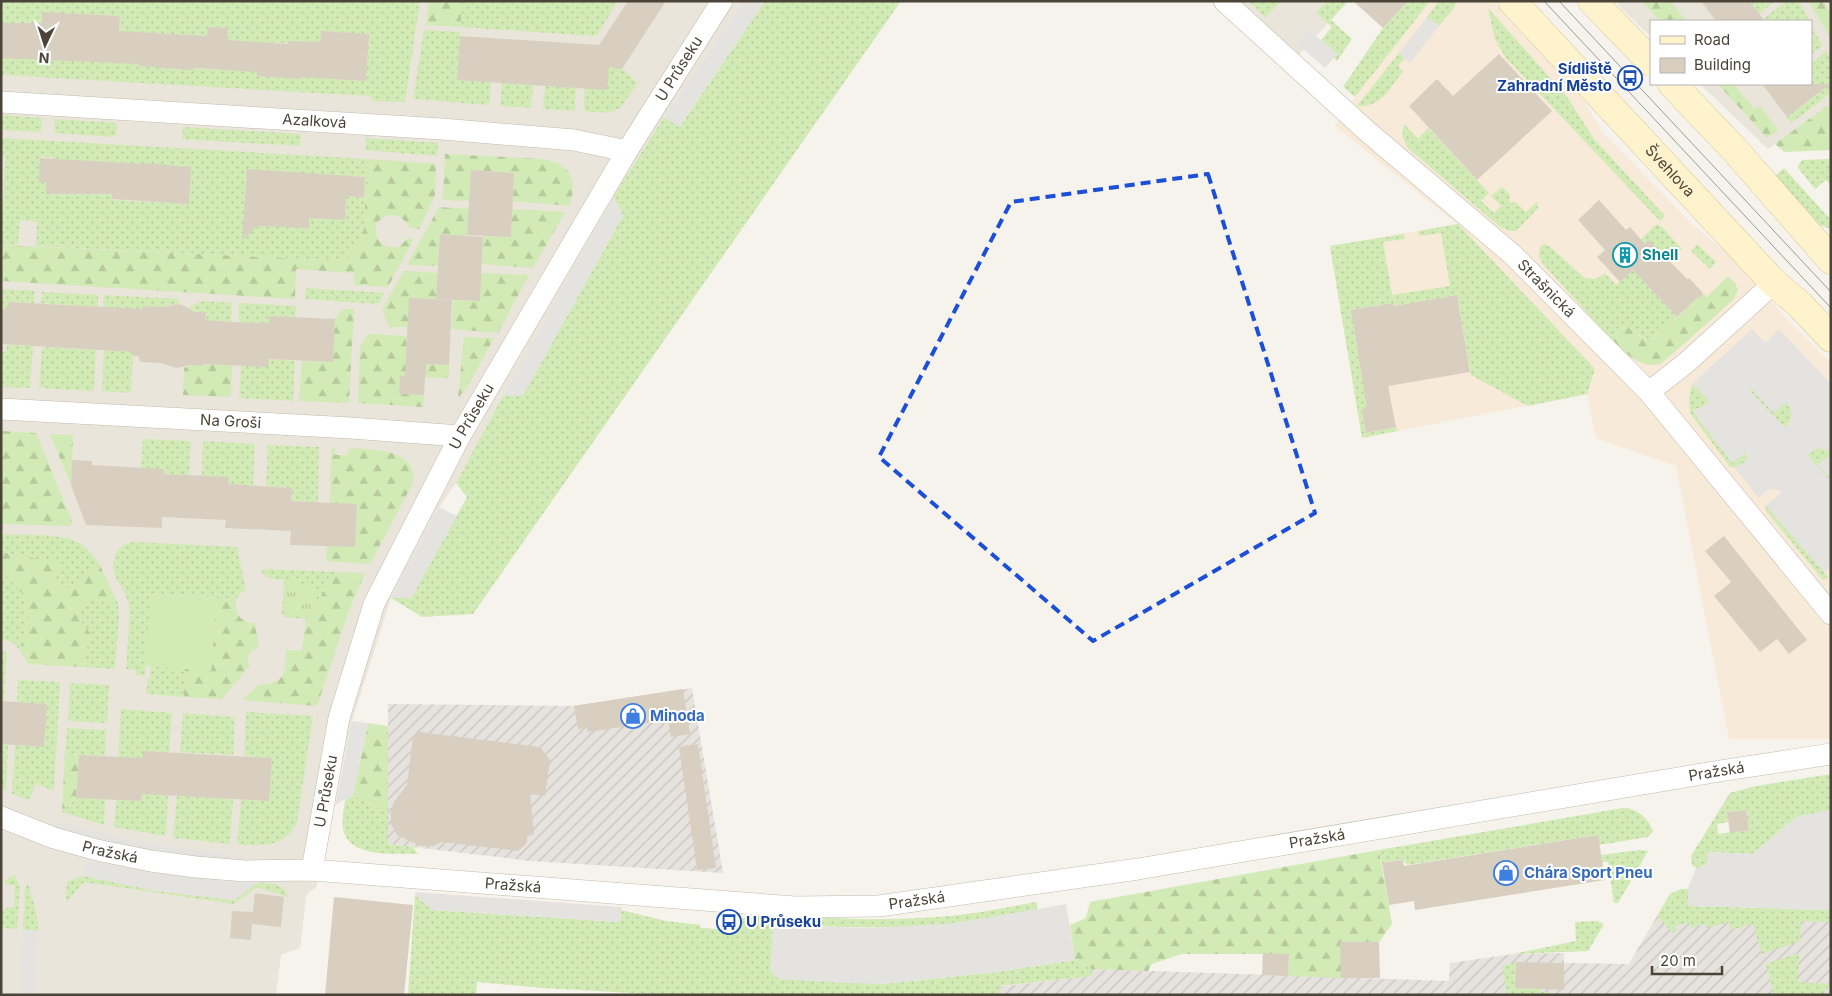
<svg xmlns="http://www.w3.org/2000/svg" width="1832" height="996" font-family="Inter,sans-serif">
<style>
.residential{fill:#eae5da}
.commercial{fill:#f7ead8}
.industrial{fill:url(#industrial-furrows)}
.grass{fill:url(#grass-dots);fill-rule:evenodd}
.forest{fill:url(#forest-firs)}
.park{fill:url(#park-tufts)}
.pitch{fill:#d2eab5}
.parking{fill:#e5e3e0;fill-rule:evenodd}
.building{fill:#d8cfc1}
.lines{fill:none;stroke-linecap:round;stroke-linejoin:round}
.minor-casing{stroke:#c2bbae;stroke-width:22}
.secondary-casing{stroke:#d6c79b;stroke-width:29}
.minor{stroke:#fff;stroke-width:21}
.secondary{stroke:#fff3cd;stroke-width:28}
.tram{stroke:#9a9a9a;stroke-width:1}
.marked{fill:none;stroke:#1d4ed8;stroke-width:4;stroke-dasharray:10 6;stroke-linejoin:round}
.labels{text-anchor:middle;stroke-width:4;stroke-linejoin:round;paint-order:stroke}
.street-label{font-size:15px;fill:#4b4439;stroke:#fff}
.transit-label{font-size:15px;font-weight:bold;fill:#164399;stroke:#fff;text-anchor:end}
.culture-label{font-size:15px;font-weight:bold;fill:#0d838f;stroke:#fff;text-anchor:start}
.shop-label{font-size:15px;font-weight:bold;fill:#366cbe;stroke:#fff;text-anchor:start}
</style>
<defs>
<pattern id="industrial-furrows" width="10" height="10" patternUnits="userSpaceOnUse" patternTransform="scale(1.25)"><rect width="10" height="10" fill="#e6e2dd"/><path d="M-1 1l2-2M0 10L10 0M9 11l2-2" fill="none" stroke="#c7c3be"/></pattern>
<pattern id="grass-dots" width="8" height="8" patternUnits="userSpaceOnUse" patternTransform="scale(1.25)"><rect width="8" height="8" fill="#d2eab5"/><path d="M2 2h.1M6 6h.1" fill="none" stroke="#b6ca9c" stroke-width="1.8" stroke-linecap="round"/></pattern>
<pattern id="forest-firs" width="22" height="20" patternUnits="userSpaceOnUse" patternTransform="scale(1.25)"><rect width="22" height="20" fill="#d2eab5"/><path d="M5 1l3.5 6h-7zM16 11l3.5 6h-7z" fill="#b6ca9c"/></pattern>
<pattern id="park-tufts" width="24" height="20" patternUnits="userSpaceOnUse" patternTransform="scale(1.25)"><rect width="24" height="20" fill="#d2eab5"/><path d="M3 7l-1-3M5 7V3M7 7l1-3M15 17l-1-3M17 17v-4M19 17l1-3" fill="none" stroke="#b6ca9c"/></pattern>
</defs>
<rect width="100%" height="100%" fill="#f6f3ec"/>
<path class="residential" d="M1 1H743L664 117 613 197 456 483 439 507 391 598 352 721 316 888 309 892 306 898 300 948 281 955 276 995H1Z
M1240 1H1348L1299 55Z
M1616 1H1831V103L1768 149 1700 84H1811V21H1651V37L1621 8Z"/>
<path class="commercial" d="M1430 1H1493L1577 90 1603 133 1695 227 1731 256 1785 317 1831 363V739H1729L1676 466 1596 438 1587 394 1362 438 1330 246 1457 224 1335 126 1355 97Z"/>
<path class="industrial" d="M692 688 723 873 530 861 388 844V704L572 706Z
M1657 916 1831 922V995H929L1091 976 1092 969 1449 981 1450 963 1513 954 1564 953V963L1629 964Z"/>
<path class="grass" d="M1 1H420L405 102 373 101 370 96 1 75V58L10 23H1ZM42 12 120 16 118 63 40 59ZM208 27 228 29 225 70 139 66 141 32 207 36ZM321 31 369 34 366 81 318 78ZM288 41 303 42 301 79 257 76 259 42 288 43Z
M461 1H618L597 35 593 36 461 27Z
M765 1H901L473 614 422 617 391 598H411L467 497 456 483 503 396 523 395 623 215 613 197 664 117 680 126Z
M1249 1H1280L1281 2 1265 17Z
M1327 1H1348L1331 20 1352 39 1337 61 1334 58 1337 54 1321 40 1332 27 1316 13Z
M1408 1H1430L1355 97 1343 87 1383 28Z
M1439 1H1457L1454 8 1439 26 1427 17Z
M1752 1H1775L1759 14 1750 2Z
M1787 1H1799L1809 21H1764L1763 19Z
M1488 8 1567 97 1594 139 1665 216 1660 221 1505 57 1495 39Z
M1811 24 1822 46 1811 55Z
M424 30 460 32 457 80 491 82 489 105 413 99Z
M1826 51 1831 59V93L1791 123 1787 117 1818 93 1811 83V64Z
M1399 53 1405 58 1398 66 1403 71C1390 88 1381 108 1357 106Z
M609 67 622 69 638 83 620 108C609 115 596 112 584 111V88Z
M502 83 533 85 531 108 500 106Z
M545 86 576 88 575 111 543 109Z
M1 115 42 118 41 132 1 130Z
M55 119 117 123 116 137 54 133Z
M1404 124 1418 139 1428 128 1489 193 1481 201 1494 213 1501 206 1491 196 1502 187 1510 195 1509 201 1511 203 1516 202 1526 212 1537 202 1538 208 1516 231H1509L1500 227 1408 148 1402 136Z
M183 127 301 134 300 146 182 139Z
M1 138 368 159 363 238 345 261 36 246 37 222 20 220 18 245H1V204H3L5 154 4 157H1ZM41 157H53V159L102 194 63 191V194H46V182H39ZM114 162 190 167 189 204 112 200ZM247 169 275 172 270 227 258 226 254 230 246 229 243 225ZM299 173 347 176 345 220 309 218V228L295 227ZM353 176 365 177 364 197 351 196Z
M366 138 438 143 437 156 365 150Z
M1831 159V185L1826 180 1815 189 1798 168 1799 164 1802 160Z
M1784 168 1831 220V229L1817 224 1774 177Z
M1458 224 1595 369 1587 394 1528 406 1471 375 1457 295 1394 306 1393 303 1351 310 1364 389 1379 406 1362 409 1366 433 1396 427 1397 431 1362 438 1330 246 1404 234 1405 239 1383 242 1392 295 1450 286 1441 233 1419 236 1418 231Z
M1657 224 1662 227 1682 249 1645 283 1677 317C1653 341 1655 347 1626 326L1609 337 1543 264 1539 257 1540 247 1544 244 1549 246 1585 278 1596 279 1605 273 1616 285 1653 252 1641 239Z
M1697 244 1716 262 1710 269 1691 251Z
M306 288 384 293 379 304 305 299Z
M1 289 35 291 34 303 8 302V309L1 308Z
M42 292 98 295V307L41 303Z
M104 295 179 299V304L162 307 143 306V312L103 307Z
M203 301 232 303 231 322 205 320 206 312H193L189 308 190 306Z
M239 303 296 306V317L270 316 269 323 239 322Z
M7 345 33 346 30 388 1 387V352H6Z
M42 347 96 350 94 391 39 388Z
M104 350 133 352 131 393 102 391Z
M269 359 295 361 293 401 239 398 241 365 268 367Z
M1692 384 1707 398 1709 403 1693 411 1732 462 1746 452 1747 459C1743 465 1737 468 1730 467L1690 413 1689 398Z
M1750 388 1787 402C1793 411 1793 420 1785 428L1749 390Z
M143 439 191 441 189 475 164 474 141 469Z
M203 441 255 444 253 486 228 484 227 477 202 476Z
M268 445 319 447 318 502 291 501 292 488 266 486Z
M1818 448 1827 450 1831 454 1818 465 1831 478V481L1807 455Z
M1765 504 1824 572 1828 577 1823 580 1766 511Z
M1 534C21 535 63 533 79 543 88 548 94 556 100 565L63 591 54 584 60 567 55 563 1 552Z
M134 542 237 547 246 589 241 593 236 599 151 593 145 676 136 675V670L126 669C127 649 130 627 129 607 128 586 105 577 116 554 120 545 126 543 134 542Z
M261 569 337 572 306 619 284 617 282 613 284 580C275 579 263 579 261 569Z
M1 577 9 578 26 597 24 611 28 618 20 650 12 642 1 640Z
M88 599 118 604 119 618 115 669 83 667 90 633 77 616Z
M1 651 7 652 4 701H1Z
M151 666 185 668 184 697 146 694 148 678H150Z
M18 680 60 682 54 791 36 784 29 800 12 794 15 745 44 747 47 704 17 702Z
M70 683 109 685 107 723 68 721Z
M121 709 172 713 169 752 143 751V758L118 757Z
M246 712 313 716 297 822C286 848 261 846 237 844L241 800 269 801 272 758 244 756Z
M183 713 235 717 233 755 180 752Z
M67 728 106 730 105 756 79 755 65 751Z
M1 744 8 745 6 791 1 789Z
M1831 774V810L1797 817 1752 854 1708 852 1707 865 1696 868 1692 865 1691 856 1730 793 1756 786ZM1746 810 1749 830 1718 834 1717 824 1728 822 1727 812Z
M142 794 168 795 166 836 114 827 116 800 141 801Z
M353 795 388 813V844L413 847 418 854C397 853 355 858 345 835 340 825 344 811 345 800Z
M177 796 233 799 230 844 173 838Z
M76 798 105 799 104 825 62 812Z
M1623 808C1637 808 1649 819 1653 831L1648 837 1599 845 1597 835 1407 865 1403 860 1382 863 1379 850Z
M1640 850 1648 851 1618 903H1614L1608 862H1602L1601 855Z
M14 874 20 886 17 929 1 928V912L6 908 14 907 15 885H7L4 881Z
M83 876 156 891 234 900C241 895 251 885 258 883 269 882 287 885 288 897L257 887 234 904 84 882 66 903 67 882Z
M28 883 37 915 38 931 23 930 25 889Z
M1681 889H1688V906L1831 910V922L1801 921 1800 941 1762 954 1752 924 1731 930 1729 922 1707 928 1706 924 1691 928 1689 923 1675 926 1676 933 1672 932 1657 916 1670 894Z
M415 895 432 910 620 922 621 910 666 921 701 925 700 928 718 929 719 925 735 927 736 919 762 916 773 925 771 972 883 984 996 972 1075 960 1092 969V976L1000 986 999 995H669L543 988 477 982 476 995H408Z
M1037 902V910C995 917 953 925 911 927 878 928 844 927 811 926V917C857 920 904 920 950 916 979 913 1008 907 1037 902Z
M1598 921 1603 924V926L1588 951 1513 954 1576 941 1575 922Z
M1799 953 1798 982 1831 984 1822 995H1774L1766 964Z
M1516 962 1515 988 1540 989 1541 992H1550V995H1507L1502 966Z"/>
<path class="forest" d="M429 1H461V27L426 25Z
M1642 1H1671L1686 21H1660Z
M1808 1H1823L1831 14V39Z
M1718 84H1734L1754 109 1760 106 1778 130 1767 138Z
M1831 103V150L1784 152 1775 144Z
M445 154 543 159C570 163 579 181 569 206L513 201 514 173 471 170 469 201 443 200Z
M368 159 436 164 435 195 419 229 409 227C401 213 388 211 377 223 372 239 383 250 399 247L408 238 414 239 388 287 354 285V273L296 269 295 299 1 281V245L345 261 363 238Z
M439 207 469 209 467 236 440 234 438 266 407 265Z
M512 209 565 212 533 268 482 264 483 236 511 237Z
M404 271 438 273 436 299 408 327H389L382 310Z
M481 273 529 275 498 333 451 329 453 300 480 301Z
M1728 276 1735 283 1738 290 1733 300 1661 364C1638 369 1624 351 1609 337L1626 326C1635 332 1645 343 1656 338L1703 293 1707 297Z
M342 309H354L349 403 299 401 302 361 332 362 335 319Z
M368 334 407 336 406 363 449 365V378L400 376 399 393 424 395 423 407 358 403 360 347Z
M464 337 494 338 468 386 458 398Z
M203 364 232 365 231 397 183 395 184 368 190 365 203 366Z
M1 431 36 433 72 521 71 526 1 524Z
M50 434 73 435 71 485Z
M335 448V455H348L349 448C371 450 422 448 412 485L370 564 326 561 327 546 355 547 357 505 330 503 331 449Z
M1 552 55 562 60 567 54 584 63 591 100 565 118 604 88 599 77 616 90 633 83 667 28 664 20 650 28 618 24 611 26 598 9 578 1 577Z
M337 572 365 573 348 613 317 706 243 700 258 685C286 683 285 675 286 650L302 651 306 619Z
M217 598 236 599C234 613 240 623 255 623L259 648 251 651 247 658 250 665 222 699 184 697 185 668 211 670Z
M368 723 388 726V813L353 795Z
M65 751 79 755 76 798 62 812Z
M1379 850 1392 924 1379 942H1341V978L1288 976 1289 954H1181L1152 964 1148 971 1092 969 1075 960 1070 925 1086 918 1090 902Z"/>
<path class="park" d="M290 581C317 588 327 592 304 617L286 614V590Z"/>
<path class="pitch" d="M151 593 217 598 211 671 145 666Z"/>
<path class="parking" d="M743 1H765L679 127 664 117Z
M1427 17 1439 26 1410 63 1399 53Z
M1308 29 1337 54 1325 68 1296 43Z
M613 197 623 215 523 396H503Z
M1752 329 1765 343 1779 329 1831 384V478L1818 465 1831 454 1829 451 1818 448 1807 455 1831 481V566L1824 572 1766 506 1782 492 1775 489 1767 490 1759 498 1735 468 1745 462 1747 456 1746 452 1732 463 1693 412 1709 403 1707 398 1692 384ZM1750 388 1774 413 1787 402 1791 410V419L1789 424 1784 427 1749 390Z
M439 507 457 516 411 598H391Z
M352 721 368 723 353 795 338 803 335 807Z
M1831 810V910L1688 906V889L1696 868 1707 865 1708 852 1752 854 1797 817Z
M58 821 113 836 151 844 225 853 237 861 177 855 116 844 56 829Z
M88 861 158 874 257 883 235 900 156 891 83 876Z
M415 892 622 907 620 922 432 910 415 895Z
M1066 904 1075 960 996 972 883 984 843 983 779 979 771 972 773 925 872 928 912 926 957 923Z
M23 930 38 931 35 995H20Z"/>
<path class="building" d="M628 1H666L622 69 609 67 607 90 457 80 460 36 599 45Z
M1353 1H1408L1383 28Z
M1701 1H1749L1765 21H1716Z
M42 12 120 16 119 31 207 36 208 27 228 28 227 40 288 44V41L320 42 321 31 369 34 366 81 301 77V79L257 76V72L196 68 192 70 139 66V64L1 58V23H42Z
M1499 54 1552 111 1477 180 1409 106 1437 79 1453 96Z
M1762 84H1830L1787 117Z
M40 158 145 164V163L191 167 189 204 112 199V194H46V182H39Z
M247 169 365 177 364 197 346 196 345 220 309 218V228L258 226 242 240Z
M471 170 514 173 511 237 467 235Z
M1599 200 1626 230 1630 227 1645 244 1649 240 1687 279 1689 278 1703 293 1677 317 1633 270 1620 282 1597 257 1605 250 1578 220Z
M440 234 483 237 480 301 436 299Z
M1457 295 1470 372 1388 386 1396 427 1366 433 1362 409 1367 408 1351 310 1393 303 1394 306Z
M409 298 452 300 449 365 426 364 424 395 399 394 400 376H405Z
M8 302 143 309V306L162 307 179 304 185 306 194 312H206L205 320 231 322 269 323 270 316 335 319 333 362 269 359 268 367 203 364V366L190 365 177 368 160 363 141 362 138 356H133V352L1 344V308L8 309Z
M72 460 92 461V465L164 469V474L229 477 228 484 292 488 291 501 357 504 355 547 290 545 291 531 225 528 226 520 162 517V528L86 525 71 485Z
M1724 536 1807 640 1789 654 1777 639 1760 652 1714 596 1731 582 1705 551Z
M683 689 690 734 671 737 668 720 588 732 587 728 578 729 574 706Z
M1 701 47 704 44 747 1 744Z
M419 732 540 747 550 760 545 796 530 794 534 834 527 836V843L518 851 442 842 433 846H421L397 835 391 824V811L394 802 407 785 413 737Z
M698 744 716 868 697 870 679 747Z
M143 751 272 758 269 801 142 794 141 801 76 798 79 755 143 758Z
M1746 810 1749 830 1730 833 1727 812Z
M1598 835 1605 880 1415 910 1414 901 1389 905 1382 863 1403 860 1404 866Z
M255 893 284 897 281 927 252 924 251 940 230 938 232 911 253 912Z
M334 897 413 905 404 995H325Z
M1340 942H1379L1380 978H1341Z
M1263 953 1289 954 1288 976 1262 975Z
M1516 962 1564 963V990L1515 988Z"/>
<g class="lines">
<defs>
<g id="minor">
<path id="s1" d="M1224 1 1368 132 1513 255 1649 392 1831 614"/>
<path id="s2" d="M1 102 442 129 574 140 627 151"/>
<path d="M1649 392 1686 363 1774 283"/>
<path id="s3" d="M1 409 351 428 460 436"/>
<path id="s4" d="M1 817 54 838 97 850 151 861 196 867 245 871 312 870 795 907 879 906 1138 869 1726 770 1831 754"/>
<path id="s5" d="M312 870 339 718 374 604 460 436 627 151 722 1"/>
</g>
<g id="secondary">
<path id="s6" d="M1512 1 1774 283 1800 305 1831 338"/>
<path d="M1592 1 1651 62"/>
<path d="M1672 84 1734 149 1831 260"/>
</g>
</defs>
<use href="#minor" class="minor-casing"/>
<use href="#secondary" class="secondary-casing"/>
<use href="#minor" class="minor"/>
<use href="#secondary" class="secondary"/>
<path class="tram" d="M1544 1 1831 308
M1559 1 1831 292"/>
</g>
<path class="marked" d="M1208 174 1315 513 1093 641 879 457 1011 202Z"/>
<defs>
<symbol id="bus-ring" viewBox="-11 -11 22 22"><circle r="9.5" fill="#fff" stroke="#1a4fb4" stroke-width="1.5"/><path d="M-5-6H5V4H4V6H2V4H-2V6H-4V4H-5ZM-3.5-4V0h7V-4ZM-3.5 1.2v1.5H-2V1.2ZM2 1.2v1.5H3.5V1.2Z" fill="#1a4fb4"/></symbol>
<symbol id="building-ring" viewBox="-11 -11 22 22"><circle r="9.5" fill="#fff" stroke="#0f9aa8" stroke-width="1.5"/><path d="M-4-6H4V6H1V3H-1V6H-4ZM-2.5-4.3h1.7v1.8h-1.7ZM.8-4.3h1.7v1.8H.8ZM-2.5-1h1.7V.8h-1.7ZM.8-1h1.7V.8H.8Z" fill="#0f9aa8"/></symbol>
<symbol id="shop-ring" viewBox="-11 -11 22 22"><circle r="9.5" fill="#fff" stroke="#3f7fe0" stroke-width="1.5"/><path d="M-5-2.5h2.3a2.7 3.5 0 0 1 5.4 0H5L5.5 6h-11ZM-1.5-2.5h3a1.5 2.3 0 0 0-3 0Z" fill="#3f7fe0"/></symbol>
</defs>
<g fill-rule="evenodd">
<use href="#bus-ring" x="1616" y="64" width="28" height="28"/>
<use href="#building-ring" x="1611" y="241" width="28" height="28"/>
<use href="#shop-ring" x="619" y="702" width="28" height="28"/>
<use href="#shop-ring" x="1492" y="859" width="28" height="28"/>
<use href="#bus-ring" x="715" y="908" width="28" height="28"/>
</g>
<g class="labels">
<g class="street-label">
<text dy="5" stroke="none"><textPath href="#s5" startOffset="890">U Průseku</textPath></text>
<text dy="5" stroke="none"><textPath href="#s2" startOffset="314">Azalková</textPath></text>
<text dy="5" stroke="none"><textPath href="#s6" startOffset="232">Švehlova</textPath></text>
<text dy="5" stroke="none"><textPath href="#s1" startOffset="432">Strašnická</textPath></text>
<text dy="5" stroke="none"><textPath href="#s5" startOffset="485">U Průseku</textPath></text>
<text dy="5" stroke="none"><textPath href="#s3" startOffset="230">Na Groši</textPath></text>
<text dy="5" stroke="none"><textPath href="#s4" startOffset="1735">Pražská</textPath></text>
<text dy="5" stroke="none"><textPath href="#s5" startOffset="80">U Průseku</textPath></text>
<text dy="5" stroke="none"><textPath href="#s4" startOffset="1330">Pražská</textPath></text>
<text dy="5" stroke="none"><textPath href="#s4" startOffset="115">Pražská</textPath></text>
<text dy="5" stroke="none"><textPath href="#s4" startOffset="520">Pražská</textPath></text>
<text dy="5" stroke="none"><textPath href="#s4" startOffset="925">Pražská</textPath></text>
</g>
<g class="transit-label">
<text x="1612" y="74">Sídliště<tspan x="1612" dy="17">Zahradní Město</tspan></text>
<text x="746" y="927" text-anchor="start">U Průseku</text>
</g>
<g class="culture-label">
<text x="1642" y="260">Shell</text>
</g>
<g class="shop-label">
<text x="650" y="721">Minoda</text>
<text x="1524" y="878">Chára Sport Pneu</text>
</g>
</g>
<rect width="1832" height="996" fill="none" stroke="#4b4439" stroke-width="5"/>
<rect x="1650" y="20" width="162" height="65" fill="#ffffff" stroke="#b7b4b0"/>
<rect x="1660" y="36" width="25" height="8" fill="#fff3cd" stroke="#b7b4b0"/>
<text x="1694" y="45" font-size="15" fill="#4b4439">Road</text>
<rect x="1660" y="58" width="25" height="15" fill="#d8cfc1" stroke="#b7b4b0"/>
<text x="1694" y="70" font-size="15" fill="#4b4439">Building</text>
<g transform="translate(45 45) rotate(184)" stroke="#ffffff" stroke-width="4" paint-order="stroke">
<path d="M0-4L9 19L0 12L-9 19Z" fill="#4b4439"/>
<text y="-8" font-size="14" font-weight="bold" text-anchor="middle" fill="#4b4439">N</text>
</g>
<path d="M1652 966v8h70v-8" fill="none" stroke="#4b4439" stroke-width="2.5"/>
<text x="1660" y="966" font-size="15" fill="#4b4439" stroke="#ffffff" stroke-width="4" paint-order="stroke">20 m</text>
</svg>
